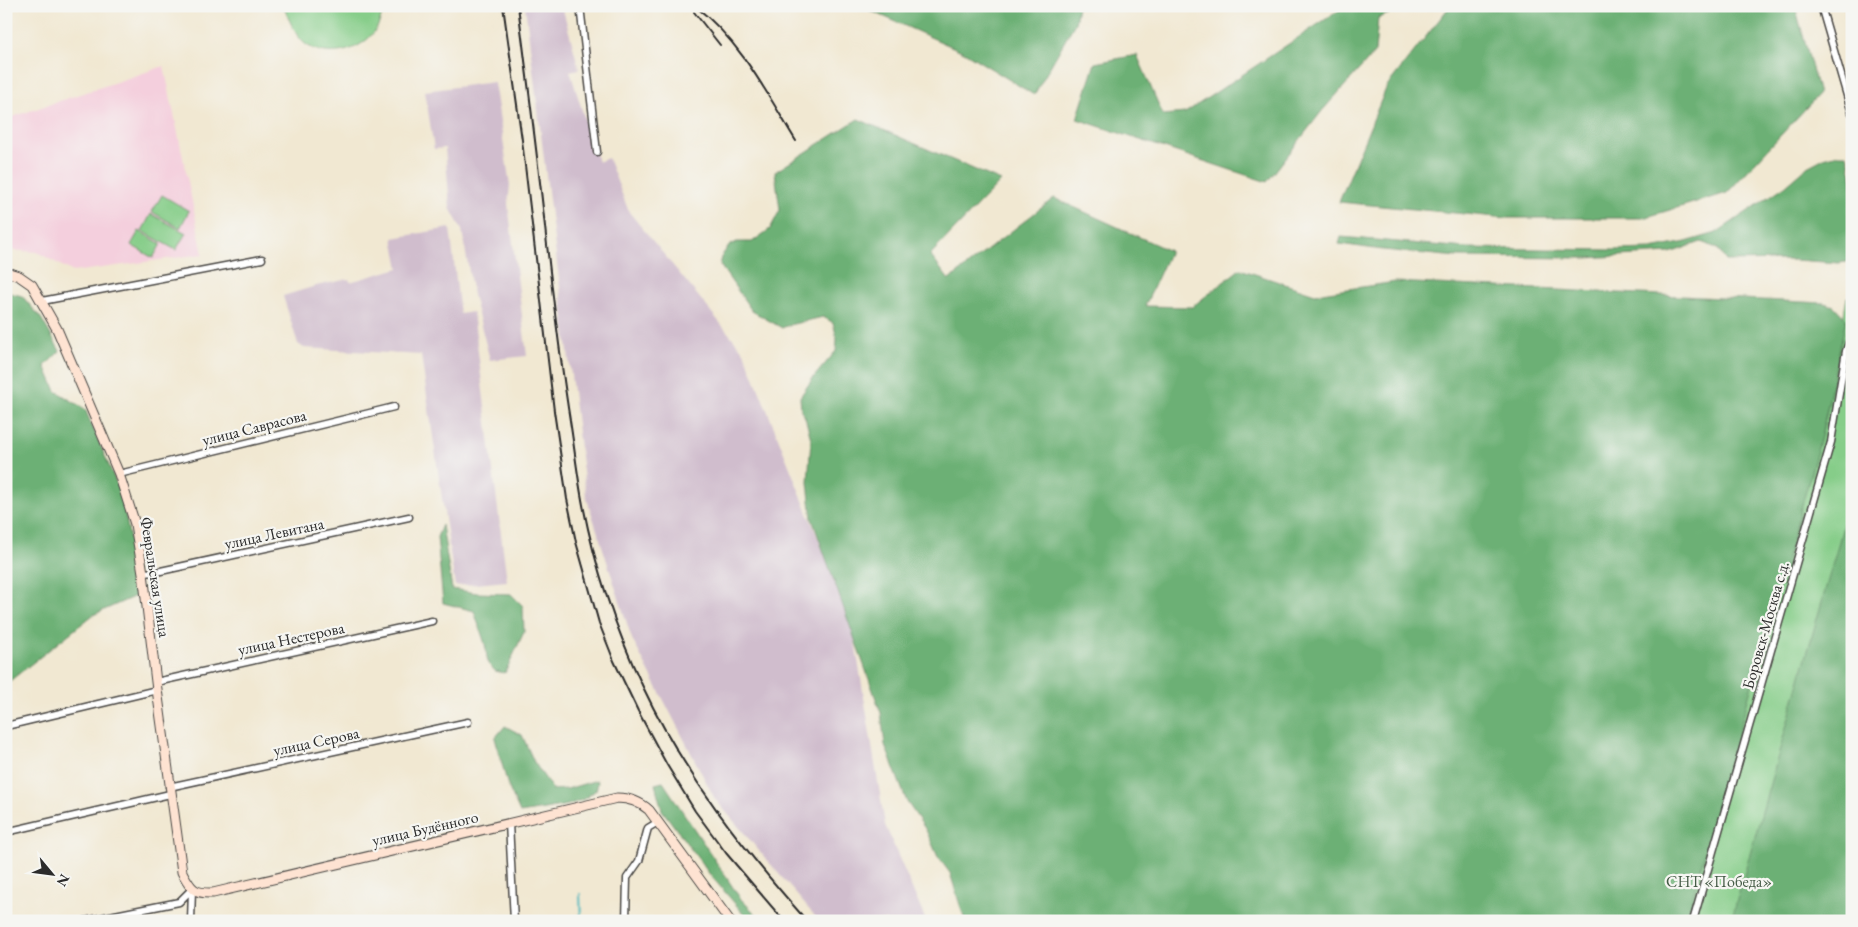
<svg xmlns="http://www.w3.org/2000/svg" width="1858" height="927" font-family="'EB Garamond',serif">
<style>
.built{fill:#f4cfdd}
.industrial{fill:#d0bdcd}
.green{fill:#86cd89;stroke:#587c5a}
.forest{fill:#6cb075;stroke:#4c6e50}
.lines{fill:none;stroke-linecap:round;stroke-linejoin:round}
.stream{stroke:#4ab9c1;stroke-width:2}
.street-casing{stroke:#494744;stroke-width:9}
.secondary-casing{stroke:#494744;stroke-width:11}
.street{stroke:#fff;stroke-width:6}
.secondary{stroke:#fee3d2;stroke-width:9}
.rail{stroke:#2b2b2b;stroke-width:2}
.labels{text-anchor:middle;stroke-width:4.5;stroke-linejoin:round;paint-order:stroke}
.street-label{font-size:16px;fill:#2b2b2b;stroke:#f6f6f2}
.park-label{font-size:16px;fill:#465c47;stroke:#f6f6f2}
</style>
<rect width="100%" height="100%" fill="#f6f6f2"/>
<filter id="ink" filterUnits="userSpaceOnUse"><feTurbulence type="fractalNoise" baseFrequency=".02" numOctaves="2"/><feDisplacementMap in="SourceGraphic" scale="10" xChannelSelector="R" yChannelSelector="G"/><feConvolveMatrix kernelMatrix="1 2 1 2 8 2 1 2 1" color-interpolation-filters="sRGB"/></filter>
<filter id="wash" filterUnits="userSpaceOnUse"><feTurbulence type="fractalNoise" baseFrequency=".0096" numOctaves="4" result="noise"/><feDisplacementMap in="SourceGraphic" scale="20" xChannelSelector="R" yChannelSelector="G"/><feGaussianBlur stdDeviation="1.12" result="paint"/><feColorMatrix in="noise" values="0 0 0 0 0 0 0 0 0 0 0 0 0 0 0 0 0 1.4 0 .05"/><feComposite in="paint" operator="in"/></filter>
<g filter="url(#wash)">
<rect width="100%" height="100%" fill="#f1e8d2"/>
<path class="built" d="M164 66 203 254 73 272 37 252 6 250V119Z"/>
<path class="industrial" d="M525 6H562L579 69 570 71 598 162 608 158 629 212 744 352 852 624 885 825 926 921H819L715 799 632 639 586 496Z
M494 82 510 185 508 204 527 356 490 360 473 295 462 230 450 208 445 148 434 149 425 91Z
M450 228 460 314 473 312 507 581 455 586 421 355 304 348 298 344 283 296 316 286 349 279 350 282 399 268 393 238Z"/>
<path class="green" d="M283 6H382C384 44 333 66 304 43 294 34 289 18 283 6Z
M162 195 189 211 180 228 152 212Z
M151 214 186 233 176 250 142 231Z
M139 231 161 244 153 258 131 245Z
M1847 297 1852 299V493L1830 579 1733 921H1682L1826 416Z"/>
<path class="forest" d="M860 6H1078L1075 23 1034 95 964 52Z
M1338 6H1401L1399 10 1378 18 1375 52 1322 111 1267 182 1077 119 1095 63 1137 55 1163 115 1185 113 1341 9Z
M1450 6H1795L1819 94 1727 193 1643 218H1507L1339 202 1387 86Z
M858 119 1001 181 930 255 949 280 1054 198 1170 251 1145 306 1192 307 1240 269 1315 294 1395 282 1824 303 1834 306 1846 319 1821 437 1686 921H965L950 873 938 857 926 830 907 802 885 745 881 713 812 519 808 482 811 439 805 417 801 410 800 397 813 378 836 351 837 339 834 326 832 322 823 317 789 325 782 328 752 311 720 265 723 254 730 245 737 242H752L770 229 780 210 775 172Z
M1838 154H1847L1852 174V261L1839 263 1794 260 1726 261 1717 248 1701 242 1670 253 1586 258 1457 257 1383 250 1339 244 1341 237 1467 248 1614 250 1651 249 1686 242 1716 233 1785 186 1807 167 1824 158Z
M6 292 22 296 41 318 60 351 45 366 56 391 85 409 122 496 140 594 93 615 6 684Z
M1852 489V921H1731L1840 538Z
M442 525 452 589 477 593 511 594 523 606 524 632 505 673 495 671 488 664 485 644 474 611 443 603 437 537Z
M505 726 522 735 534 762 553 790 567 789 597 780 598 782 596 790 584 799 568 805 520 813 508 786 495 738Z
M663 782 740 898 762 921H750L711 876 662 810 655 784Z"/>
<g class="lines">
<path class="stream" d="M580 894 581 921"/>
</g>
</g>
<g filter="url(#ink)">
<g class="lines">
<defs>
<path id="street" d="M580 6 597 152
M1821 6 1852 113
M42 301 262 259
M119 474 394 407
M143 573 156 572 409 517
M156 682 432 621
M6 726 157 690
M169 787 468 722
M509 823 514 921
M6 832 170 794
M85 921 179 902 192 889
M191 921 192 889
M626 921 627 878 639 861 648 828 658 822
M1693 921 1831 442 1846 351 1852 334"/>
<path id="secondary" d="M6 272 19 276 32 285 57 329 119 474 135 524 143 573 156 682 182 872C191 888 193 894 213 893L617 798C630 798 640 802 649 810L730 921"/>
</defs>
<use href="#street" class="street-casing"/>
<use href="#secondary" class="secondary-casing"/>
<use href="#street" class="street"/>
<use href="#secondary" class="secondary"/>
<path class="rail" d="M503 6 522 140 554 411 567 499 576 542 599 623 614 661 638 711 667 765 695 811 726 853 784 921
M518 6C528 83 538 160 546 236 553 300 561 364 571 427 575 453 578 479 583 505 595 567 616 630 643 687 684 774 743 849 807 921
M695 6C741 42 766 92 796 141
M694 12 720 45"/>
</g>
</g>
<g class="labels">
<g class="street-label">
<text transform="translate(254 427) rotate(-14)" y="6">улица Саврасова</text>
<text transform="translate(274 533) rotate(-12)" y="6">улица Левитана</text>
<text transform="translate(156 577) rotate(81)" y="6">Февральская улица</text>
<text transform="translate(1765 625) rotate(-74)" y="6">Боровск-Москва с.д.</text>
<text transform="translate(291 638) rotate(-12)" y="6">улица Нестерова</text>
<text transform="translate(316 741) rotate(-12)" y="6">улица Серова</text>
<text transform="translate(425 828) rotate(-13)" y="6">улица Будённого</text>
</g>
<g class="park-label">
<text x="1719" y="887">СНТ «Победа»</text>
</g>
</g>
<rect width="1858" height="927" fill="none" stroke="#f6f6f2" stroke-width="25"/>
<g transform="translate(52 874) rotate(119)" stroke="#f6f6f2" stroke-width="4" paint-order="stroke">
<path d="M0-4L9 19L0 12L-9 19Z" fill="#2b2b2b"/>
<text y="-8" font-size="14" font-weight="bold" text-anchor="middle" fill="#2b2b2b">N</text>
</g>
</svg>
